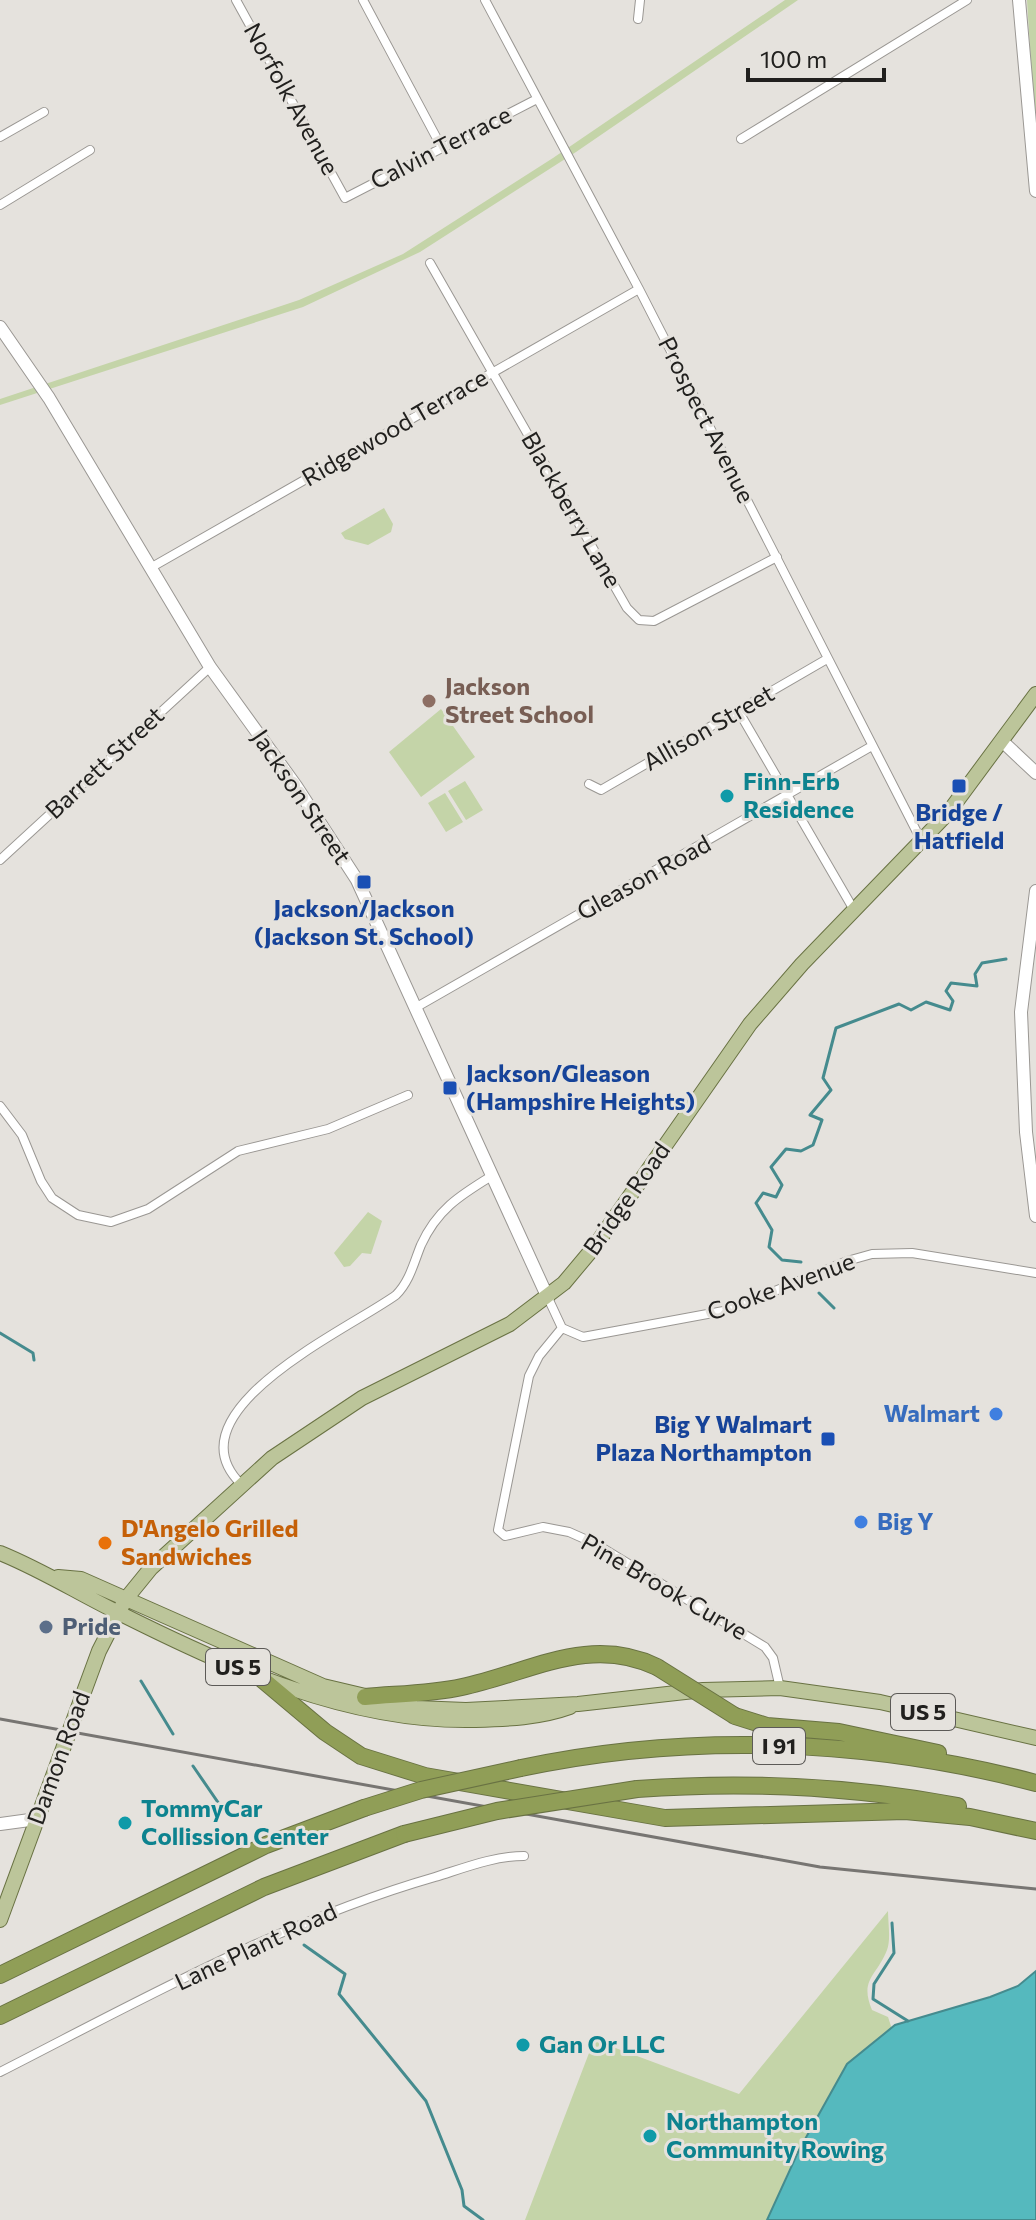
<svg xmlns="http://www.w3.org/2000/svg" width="1036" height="2220" font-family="Commissioner,sans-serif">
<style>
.green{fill:#c4d4a8}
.water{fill:#55b9be;stroke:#458b8e;stroke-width:2}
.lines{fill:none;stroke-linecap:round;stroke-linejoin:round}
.stream{stroke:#458b8e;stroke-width:3}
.street-casing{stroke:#9a9793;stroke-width:10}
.secondary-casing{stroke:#9a9793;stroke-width:14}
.primary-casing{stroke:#697243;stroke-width:16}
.highway-casing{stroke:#697243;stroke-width:18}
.street{stroke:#fff;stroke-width:8}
.secondary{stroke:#fff;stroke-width:12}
.primary{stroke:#bcc59a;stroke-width:14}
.highway{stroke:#909e57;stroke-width:16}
.rail{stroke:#777572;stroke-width:3}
.highway-bridge-casing{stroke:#697243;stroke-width:18;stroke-linecap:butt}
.highway-bridge{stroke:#909e57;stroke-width:16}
.education-dot{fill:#8d6e63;stroke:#e5e2dd;stroke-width:3}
.transit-dot{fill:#1a4fb4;stroke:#e5e2dd;stroke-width:3}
.culture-dot{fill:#0f9aa8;stroke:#e5e2dd;stroke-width:3}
.shop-dot{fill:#3f7fe0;stroke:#e5e2dd;stroke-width:3}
.food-dot{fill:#e8710a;stroke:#e5e2dd;stroke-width:3}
.service-dot{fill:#5c6f8a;stroke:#e5e2dd;stroke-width:3}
.labels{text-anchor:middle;stroke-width:6;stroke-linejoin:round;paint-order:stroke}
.shield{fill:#e5e2dd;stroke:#5c5a57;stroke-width:2}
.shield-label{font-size:22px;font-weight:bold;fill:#21201e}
.street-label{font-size:24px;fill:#21201e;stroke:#e5e2dd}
.education-label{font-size:24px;font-weight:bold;fill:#785e54;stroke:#e5e2dd;text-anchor:start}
.culture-label{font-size:24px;font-weight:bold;fill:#0d838f;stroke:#e5e2dd;text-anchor:start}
.transit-label{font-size:24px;font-weight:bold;fill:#164399;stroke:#e5e2dd}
.shop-label{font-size:24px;font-weight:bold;fill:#366cbe;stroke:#e5e2dd;text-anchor:end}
.food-label{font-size:24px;font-weight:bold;fill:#c56008;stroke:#e5e2dd;text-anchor:start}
.service-label{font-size:24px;font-weight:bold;fill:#4e5e75;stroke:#e5e2dd;text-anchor:start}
</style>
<rect width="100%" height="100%" fill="#e5e2dd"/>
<path class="green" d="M785 0H798L576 152 420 252 303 307 0 405V399L299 300 403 254 553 158Z
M1027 0H1036V111H1034Z
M384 508 393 524 391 532 368 545 345 539 341 533Z
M441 709 475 757 421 797 389 752Z
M465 781 483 810 466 820 448 791Z
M445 793 463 822 446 832 428 803Z
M368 1212 382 1221 371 1254 362 1253 350 1266 344 1267 334 1253Z
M888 1911C888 1922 891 1940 887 1950 877 1976 859 1979 872 2010L888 2017 893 2032 841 2074 787 2174 769 2220H525L594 2040 739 2094Z"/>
<path class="water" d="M1036 1971V2220H767L799 2150 847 2064 895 2025 990 1997 1018 1986Z"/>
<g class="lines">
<path class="stream" d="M801 1262 782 1260 769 1247 772 1230 756 1203 763 1193 776 1197 782 1185 771 1167 786 1149 801 1151 813 1145 822 1120 810 1115 831 1090 823 1078 836 1028 899 1004 911 1010 926 1002 950 1010 953 1001 946 991 951 983 977 986 975 974 982 963 1006 959
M819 1293 834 1308
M0 1333 33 1353 34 1360
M141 1681 173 1734
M193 1766 226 1814
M892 1923 894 1953 874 1984 873 1999 908 2021
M304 1945 345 1974 339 1994 426 2101 462 2190 464 2206 483 2220"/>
<defs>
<path id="street" d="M236 0 345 198 537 99
M363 0 442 148
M485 0 639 289 922 842
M638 19 640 0
M0 137 44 112
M741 139 967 0
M0 205 90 150
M430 263 627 608 639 620 654 621 777 557
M152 567 639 289
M739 712 854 910
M589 784 601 790 827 659
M0 860 210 667
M415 1008 872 746
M0 1106 22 1135 41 1181 52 1198 78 1215 111 1222 148 1209 238 1151 328 1129 408 1095
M548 1298 562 1328 583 1337 729 1310 847 1261 872 1254 912 1253 1036 1273
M562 1328 539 1356 529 1376 498 1530 505 1536 543 1527 569 1532 596 1544 765 1647 773 1658 780 1688
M241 1484C167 1411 351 1328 396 1295 410 1281 414 1262 421 1245 437 1210 459 1196 490 1177
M0 2072C141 2000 282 1921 435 1877 464 1868 494 1856 524 1856"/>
<path id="secondary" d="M1019 0 1036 191
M0 327 49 398 210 667 296 786 357 880 548 1298
M1002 741 1036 773
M1036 891 1021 1012 1026 1132 1036 1216
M0 1824 37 1819"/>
<path id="primary" d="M0 1553C42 1570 78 1593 119 1613 229 1668 349 1723 475 1720 507 1719 540 1718 570 1707
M58 1577 81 1579 323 1686 416 1708 466 1710 578 1704 703 1690 780 1688 880 1702 1036 1738
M0 1920 99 1651 125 1600 151 1568 272 1458 362 1398 510 1324 564 1283 595 1246 750 1024 802 964 948 813 1036 694"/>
<path id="highway" d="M257 1675 325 1732 361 1756 425 1776 665 1818 905 1811 970 1817 1036 1831
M365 1697C397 1694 430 1694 462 1687 529 1673 589 1634 657 1667
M735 1716 767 1726 839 1732 938 1753
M521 1768C690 1732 870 1739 1036 1783
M637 1789C745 1781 851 1786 958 1806
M0 1975 266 1845 364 1808
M0 2016 264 1887 404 1834"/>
</defs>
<use href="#street" class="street-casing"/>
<use href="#secondary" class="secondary-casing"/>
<use href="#primary" class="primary-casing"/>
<use href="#highway" class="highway-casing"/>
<use href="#street" class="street"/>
<use href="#secondary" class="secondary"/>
<use href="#primary" class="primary"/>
<use href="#highway" class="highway"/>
<path class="rail" d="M0 1719 820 1867 1036 1889"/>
<defs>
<path id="highway-bridge" d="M657 1667 735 1716
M364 1808 421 1790 521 1768
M404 1834 497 1811 637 1789"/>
</defs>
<use href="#highway-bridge" class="highway-bridge-casing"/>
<use href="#highway-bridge" class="highway-bridge"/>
</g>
<circle class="education-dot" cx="429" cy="701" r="8"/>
<g class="transit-dot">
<rect x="951" y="778" width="16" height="16" rx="4"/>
<rect x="356" y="874" width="16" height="16" rx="4"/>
<rect x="442" y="1080" width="16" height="16" rx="4"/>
<rect x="820" y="1431" width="16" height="16" rx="4"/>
</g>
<g class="culture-dot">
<circle cx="727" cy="796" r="8"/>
<circle cx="125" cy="1823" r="8"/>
<circle cx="523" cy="2045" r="8"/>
<circle cx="650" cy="2136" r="8"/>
</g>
<g class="shop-dot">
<circle cx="996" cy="1414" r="8"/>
<circle cx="861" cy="1522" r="8"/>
</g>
<circle class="food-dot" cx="105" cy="1543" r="8"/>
<circle class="service-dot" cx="46" cy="1627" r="8"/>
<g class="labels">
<g class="shield">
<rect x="206" y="1649" width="64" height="36" rx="6"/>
<rect x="891" y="1694" width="64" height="36" rx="6"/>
<rect x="753" y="1728" width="52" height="36" rx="6"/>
</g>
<g class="shield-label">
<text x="238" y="1675">US 5</text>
<text x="923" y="1720">US 5</text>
<text x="779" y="1754">I 91</text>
</g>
<g class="street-label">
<text transform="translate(291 99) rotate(61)" y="8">Norfolk Avenue</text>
<text transform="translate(441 148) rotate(-27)" y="8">Calvin Terrace</text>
<text transform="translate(706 420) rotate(63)" y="8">Prospect Avenue</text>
<text transform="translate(395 428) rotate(-30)" y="8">Ridgewood Terrace</text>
<text transform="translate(571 510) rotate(60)" y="8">Blackberry Lane</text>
<text transform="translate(709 728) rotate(-30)" y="8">Allison Street</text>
<text transform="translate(105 763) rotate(-43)" y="8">Barrett Street</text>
<text transform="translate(301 797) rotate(56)" y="8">Jackson Street</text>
<text transform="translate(644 878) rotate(-29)" y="8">Gleason Road</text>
<text transform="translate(627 1199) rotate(-55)" y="8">Bridge Road</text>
<text transform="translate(781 1287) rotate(-20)" y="8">Cooke Avenue</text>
<text transform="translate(664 1587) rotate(30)" y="8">Pine Brook Curve</text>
<text transform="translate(59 1758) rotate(-70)" y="8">Damon Road</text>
<text transform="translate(256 1947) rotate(-25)" y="8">Lane Plant Road</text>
</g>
<g class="education-label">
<text x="445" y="695">Jackson<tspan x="445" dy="28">Street School</tspan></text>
</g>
<g class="culture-label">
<text x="743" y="790">Finn-Erb<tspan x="743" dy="28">Residence</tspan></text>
<text x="141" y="1817">TommyCar<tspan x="141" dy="28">Collission Center</tspan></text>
<text x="539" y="2053">Gan Or LLC</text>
<text x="666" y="2130">Northampton<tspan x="666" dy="28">Community Rowing</tspan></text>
</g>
<g class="transit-label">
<text x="959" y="821">Bridge /<tspan x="959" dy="28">Hatfield</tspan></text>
<text x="364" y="917">Jackson/Jackson<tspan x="364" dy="28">(Jackson St. School)</tspan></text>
<text x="466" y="1082" text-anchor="start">Jackson/Gleason<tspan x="466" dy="28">(Hampshire Heights)</tspan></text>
<text x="812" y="1433" text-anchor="end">Big Y Walmart<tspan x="812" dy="28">Plaza Northampton</tspan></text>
</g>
<g class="shop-label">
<text x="980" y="1422">Walmart</text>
<text x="877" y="1530" text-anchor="start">Big Y</text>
</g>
<g class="food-label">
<text x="121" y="1537">D'Angelo Grilled<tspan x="121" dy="28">Sandwiches</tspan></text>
</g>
<g class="service-label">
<text x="62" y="1635">Pride</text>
</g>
</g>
<path d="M748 68v12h136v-12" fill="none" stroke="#21201e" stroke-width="4"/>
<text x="760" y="68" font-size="24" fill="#21201e" stroke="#e5e2dd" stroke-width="6" paint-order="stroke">100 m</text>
</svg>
